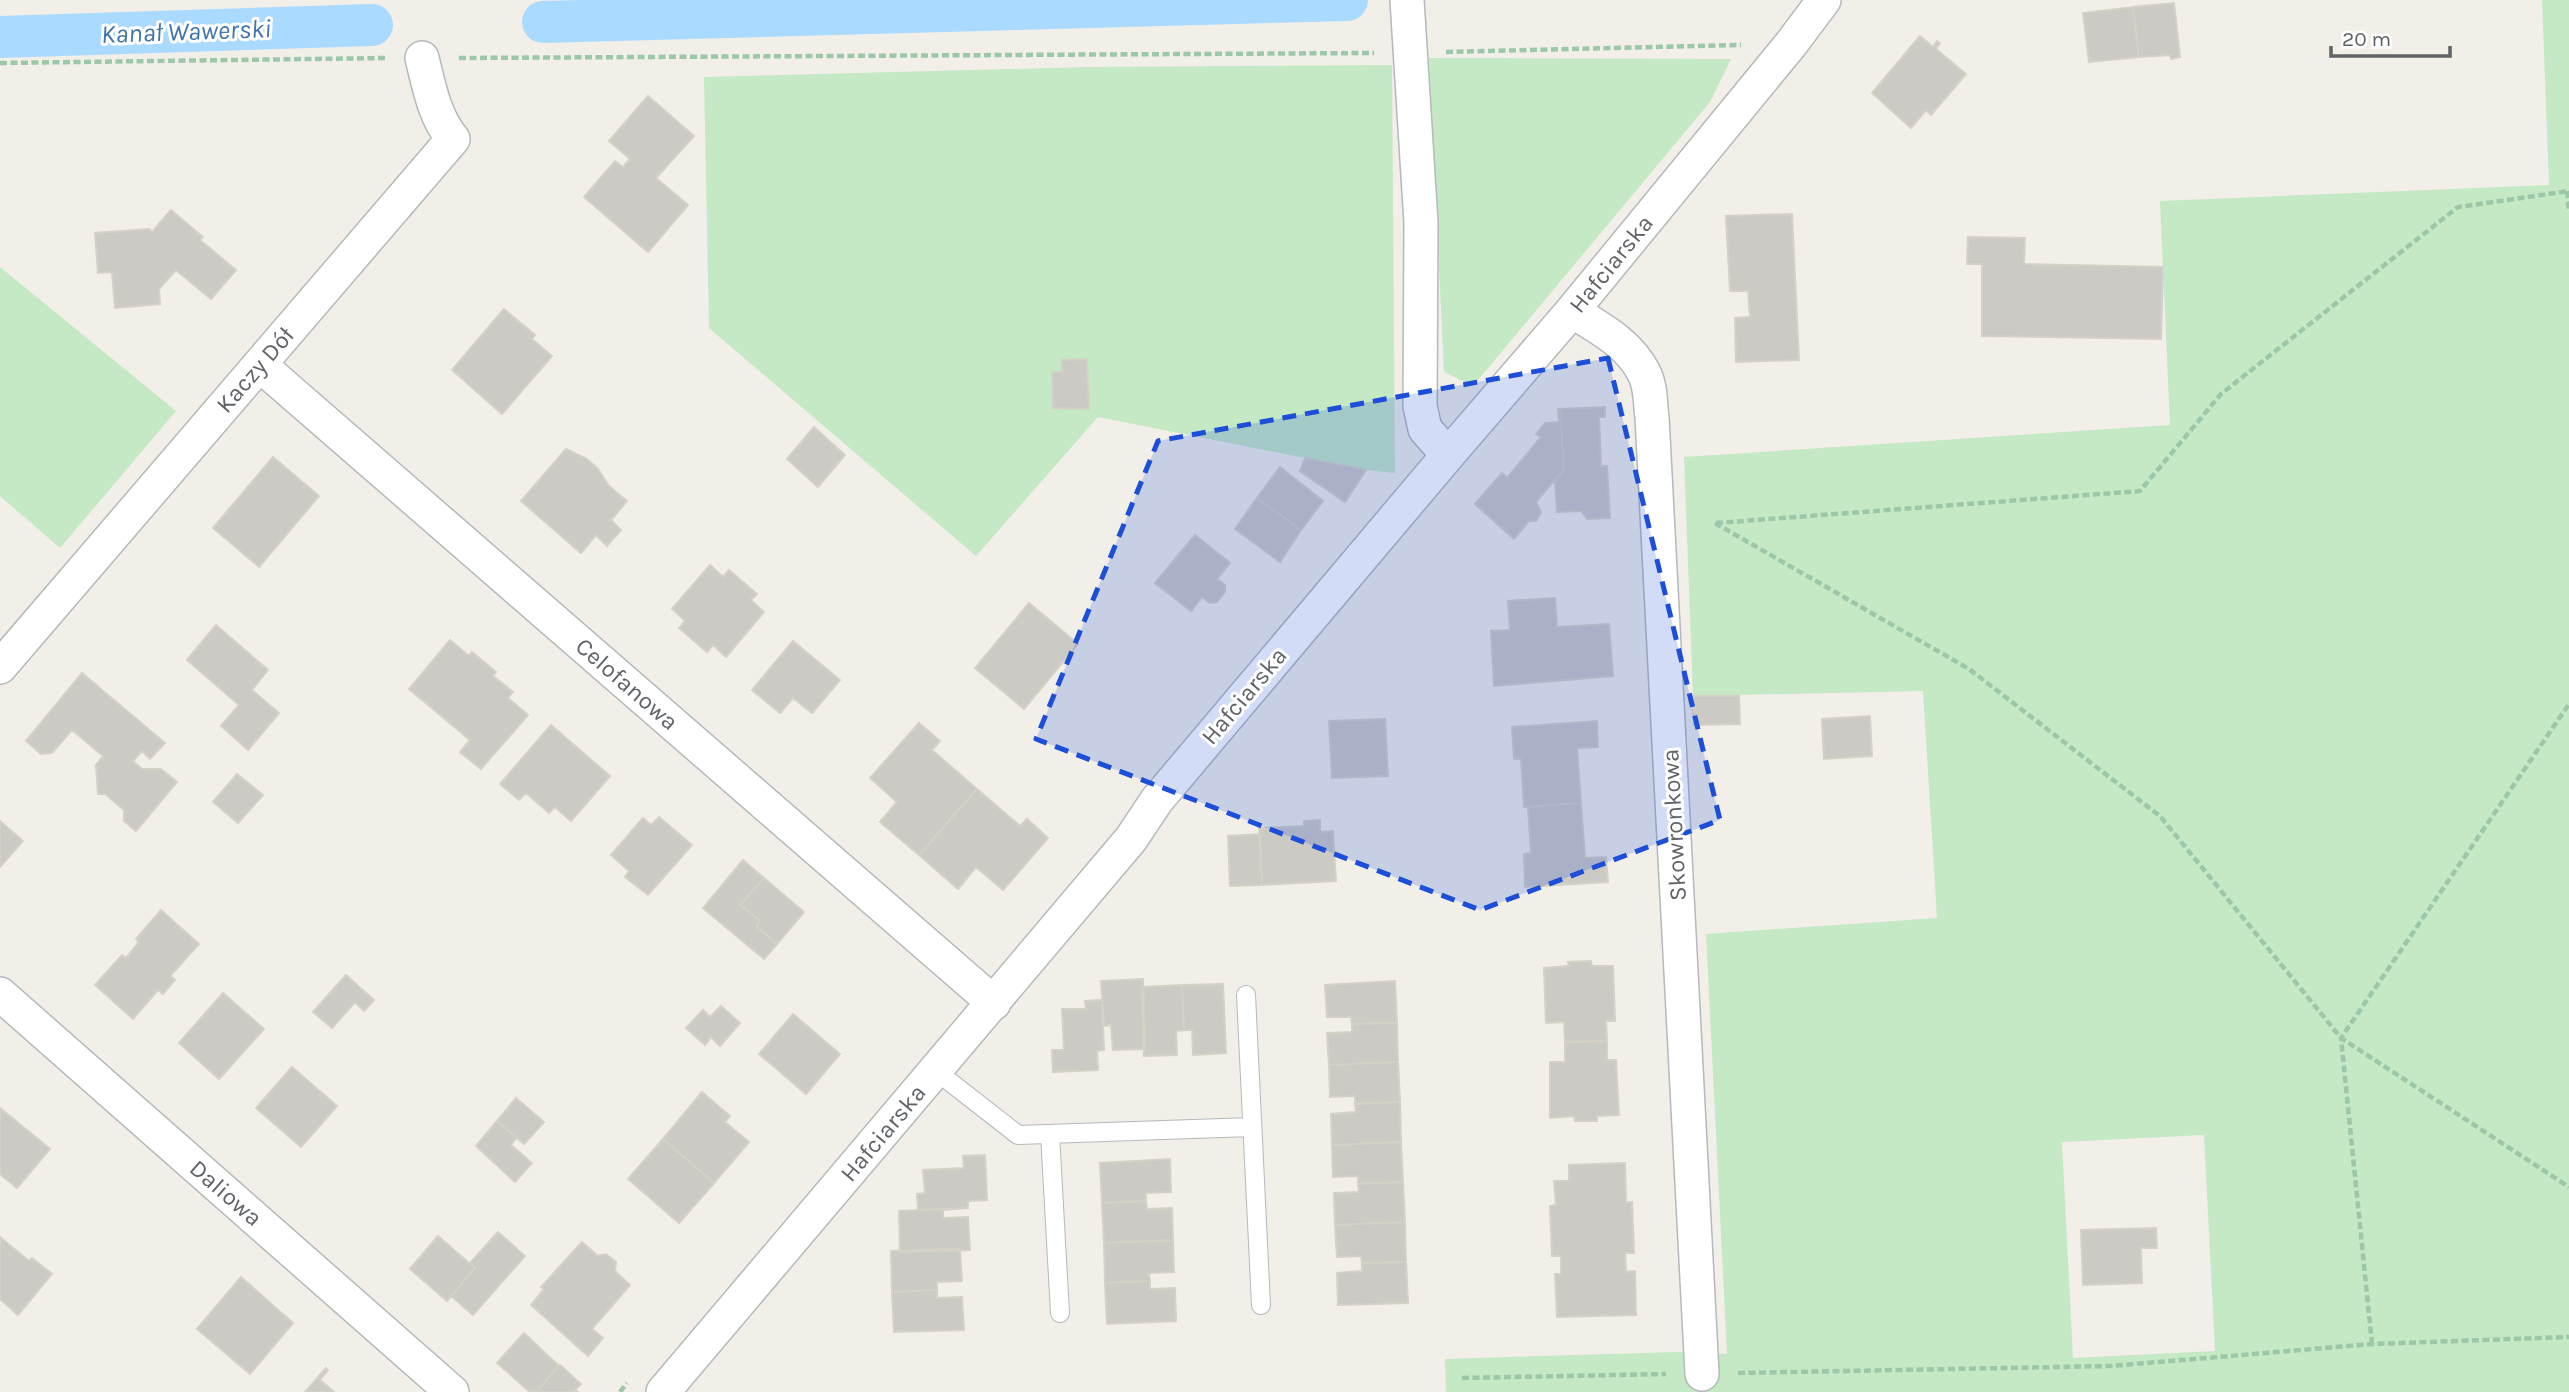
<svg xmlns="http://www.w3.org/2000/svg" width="2569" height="1392" font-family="Karla,sans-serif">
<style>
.green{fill:#c5e8c5;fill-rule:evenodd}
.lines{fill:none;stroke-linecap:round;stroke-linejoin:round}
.canal{stroke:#aadaff;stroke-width:42}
.building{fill:#cccac5;stroke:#d6d1c6;stroke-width:2}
.service-casing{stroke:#b5b8bc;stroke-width:20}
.minor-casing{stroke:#b5b8bc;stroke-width:36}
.path{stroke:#9cc7a9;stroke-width:4.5;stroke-dasharray:7 3.5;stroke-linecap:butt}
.service{stroke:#fff;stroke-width:18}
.minor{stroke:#fff;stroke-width:33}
.marked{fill:#1d4ed8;fill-opacity:0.2;stroke:#1d4ed8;stroke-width:5;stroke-dasharray:14 9;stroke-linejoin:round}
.labels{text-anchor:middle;stroke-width:6;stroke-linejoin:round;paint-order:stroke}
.street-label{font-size:24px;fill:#5f6368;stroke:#fff}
.water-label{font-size:26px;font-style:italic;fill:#4174aa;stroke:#fff}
</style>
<rect width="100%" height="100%" fill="#f1efe8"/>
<path class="green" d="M2542 0H2569V1392H1446L1445 1359 1677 1352 1727 1354 1706 934 1937 918 1923 691 1693 696 1684 457 2170 425 2160 201 2549 185ZM2204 1135 2215 1351 2073 1358 2062 1142Z
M1429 58 1731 59 1710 102 1473 386 1444 372Z
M1392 65 1395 473 1366 470 1098 417 976 556 709 328 704 77 1088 67Z
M0 267 176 411 60 548 0 496Z"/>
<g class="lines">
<path class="canal" d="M543 22 1347 0
M0 37 372 25"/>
</g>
<path class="building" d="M2174 3 2180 57 2171 59 2170 55 2139 57 2133 7Z
M2133 7 2139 57 2089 62 2083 13Z
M1920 36 1933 47 1937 41 1940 43 1936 49 1966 74 1931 115 1926 110 1911 128 1872 93Z
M648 96 694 136 656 178 688 205 648 252 584 197 615 161 623 167 630 159 609 141Z
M171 210 203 237 200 240 236 270 211 299 176 270 159 289 160 304 115 308 112 272 98 273 95 233 149 229 152 232Z
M1792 214 1799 360 1736 362 1735 318 1750 317 1748 291H1730L1726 216Z
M1968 237 2025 238 2024 264 2163 267 2161 339 1982 336V264H1967Z
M504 309 535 335 532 339 552 356 502 414 452 370Z
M1087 359 1089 409 1053 408 1052 372H1062V360Z
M1605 407V417H1599L1601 466H1607L1610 518 1587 519 1581 511 1557 512 1555 481 1563 470 1561 409Z
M1558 409H1561L1563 470 1536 502 1541 512 1536 521H1529L1514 539 1475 504 1502 473 1507 478 1541 437 1536 434 1545 423 1559 422Z
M814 427 845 455 818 487 787 459Z
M566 449 587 459 598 469 609 486 627 501 611 520 621 530 607 546 596 535 581 553 521 501Z
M273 457 319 496 259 567 213 528Z
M1305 458 1366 470 1345 502 1300 471Z
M1280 467 1323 501 1301 530 1257 498Z
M1257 498 1301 530 1280 562 1235 529Z
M1195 535 1230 563 1217 579 1225 585V592L1217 602 1210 603 1202 597 1191 611 1155 583Z
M710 565 723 577 729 570 757 594 751 600 764 612 726 657 713 645 707 652 679 628 685 621 672 609Z
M1555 598 1557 627 1609 624 1613 676 1494 686 1491 631 1510 630 1508 601Z
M1029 603 1078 644 1024 709 975 668Z
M216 625 268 670 252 690 279 713 248 750 221 726 239 705 187 660Z
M450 640 469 656 472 652 496 672 493 676 513 692 508 698 528 715 481 769 460 752 470 740 409 689Z
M793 641 840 680 812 713 793 698 780 713 752 690Z
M82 673 165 743 150 759 142 751 133 761 142 769H161L177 782 136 831 124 821V810L105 794H98L96 765 103 756 72 730 52 753 41 754 26 741Z
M1693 696H1739L1740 724 1694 725Z
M1870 716 1872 756 1824 759 1822 719Z
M1385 719 1388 776 1332 778 1329 721Z
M1597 721 1598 747 1577 748 1581 803 1524 807 1521 759H1514L1512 727Z
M919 723 940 741 932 750 977 789 919 855 880 822 897 802 870 778Z
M551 725 610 776 571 821 555 807 549 813 526 793 519 800 500 784Z
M237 774 263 795 238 823 213 802Z
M977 789 1020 826 1027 819 1048 838 1003 890 976 867 958 889 919 855Z
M1581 803 1585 858 1606 857 1608 882 1525 887 1524 854 1531 853 1528 807Z
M659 817 692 845 648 895 625 877 629 871 611 855 643 818 651 825Z
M1320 820V832L1333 831 1336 881 1262 885 1259 828 1304 826V821Z
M0 821 23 841 0 867Z
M1260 834 1262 885 1230 886 1228 836Z
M743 860 764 878 740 905 760 921 756 926 777 944 764 959 703 908Z
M764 878 804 912 777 944 756 926 760 921 740 905Z
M161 910 199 944 170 976 175 980 163 994 158 990 133 1019 95 985 122 955 126 958 139 942 136 939Z
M1591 961 1592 966H1613L1615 1021H1606L1607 1041 1565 1042 1564 1022 1546 1023 1544 968 1569 966 1568 962Z
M346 975 374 1000 364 1011 355 1002 332 1028 313 1012Z
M1143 979 1145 1049 1113 1050 1111 1025 1104 1026 1101 981Z
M1395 981 1397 1023 1352 1024 1351 1017H1327L1325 985Z
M1223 984 1226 1053 1193 1055 1192 1030H1184L1182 985Z
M1182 985 1184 1030 1176 1031 1177 1055 1144 1056 1142 987Z
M223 993 264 1029 219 1079 179 1043Z
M1102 1000 1104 1050 1097 1051 1098 1070 1053 1072 1052 1050H1064L1062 1009H1086L1085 1001Z
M721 1006 740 1023 720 1046 711 1037 705 1045 686 1028 703 1010 710 1017Z
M793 1014 840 1054 806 1094 759 1054Z
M1397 1023 1398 1062 1329 1065 1327 1033 1352 1032V1024Z
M1607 1041V1060H1616L1619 1115 1597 1116V1121H1575L1574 1116 1550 1118V1062H1565V1042Z
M1398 1062 1400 1102 1355 1104V1096L1330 1097 1329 1065Z
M292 1067 337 1106 301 1147 256 1108Z
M702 1092 730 1116 725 1122 749 1142 714 1183 663 1139Z
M516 1098 544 1122 524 1144 497 1121Z
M1400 1102 1401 1142 1332 1145 1331 1114 1356 1112 1355 1104Z
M0 1108 50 1149 17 1188 0 1174Z
M497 1121 517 1137 511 1145 532 1163 515 1182 476 1146Z
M663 1139 714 1183 679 1223 628 1179Z
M1401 1142 1403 1182 1358 1184V1176L1333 1177 1332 1145Z
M985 1155 987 1200 968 1201V1208L918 1210 917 1194 925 1193 923 1170 964 1168 963 1156Z
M1170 1159 1171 1192 1146 1193V1201L1102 1203 1100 1163Z
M1625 1163 1626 1202H1632L1634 1253H1625L1626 1272 1635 1271 1636 1315 1557 1317 1555 1274H1561V1256H1552L1550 1206 1556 1205 1554 1181H1569V1165Z
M1403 1182 1405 1222 1335 1225 1334 1193 1359 1192 1358 1184Z
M1146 1201 1147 1209 1172 1208 1173 1240 1104 1243 1102 1203Z
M968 1208 943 1210V1218L968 1217 970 1250 900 1252 899 1211Z
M1405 1222 1406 1262 1362 1263 1361 1256 1337 1257 1335 1225Z
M2156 1228 2157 1248H2141L2142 1283 2083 1285 2081 1230Z
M498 1232 525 1256 473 1315 451 1296 475 1268 470 1263Z
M438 1236 475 1268 447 1301 410 1269Z
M0 1237 29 1261 32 1258 52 1274 18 1315 0 1299Z
M1173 1240 1174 1272 1149 1273 1150 1281 1105 1283 1104 1243Z
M582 1242 598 1256 606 1254 616 1262 615 1271 630 1285 592 1329 603 1338 588 1356 531 1305 544 1289 541 1287Z
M960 1249 962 1281 937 1282V1290L892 1292 891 1251Z
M1406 1262 1408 1303 1338 1305 1337 1273 1362 1271V1263Z
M241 1277 293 1323 250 1374 197 1329Z
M1150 1281V1289L1175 1288 1176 1321 1107 1324 1105 1283Z
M937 1290V1298L962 1297 964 1330 894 1332 892 1292Z
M524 1333 559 1366 536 1392H530L497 1363Z
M560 1365 581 1384 575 1390 578 1392H536Z
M326 1368 328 1370 320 1380 334 1392H305Z"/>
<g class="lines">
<defs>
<path id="service" d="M1246 995 1261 1305
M936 1071 1018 1135 1252 1127
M1050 1134 1060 1313"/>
<path id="minor" d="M1407 0 1421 223 1420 406 1425 429 1448 455
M1572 311C1599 328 1629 343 1644 373 1651 386 1650 403 1652 417L1702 1374
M260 365 994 1003
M0 667 453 139C434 116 429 86 422 58
M0 994 452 1392
M663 1392 1131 839 1157 800 1448 455 1572 311 1791 44 1824 0"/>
</defs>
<use href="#service" class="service-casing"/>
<use href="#minor" class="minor-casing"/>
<path class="path" d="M1446 52 1741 45
M459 58 1374 53
M0 63 387 58
M2567 191 2569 211
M1715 523 1969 669 2160 816 2341 1038 2569 1187
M1716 523 2140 491 2221 394 2458 207 2569 191
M2372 1344 2341 1038 2569 704
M1738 1373 2111 1366 2372 1344 2569 1337
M1462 1378 1666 1374
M620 1392 627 1383"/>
<use href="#service" class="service"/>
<use href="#minor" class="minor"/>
</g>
<path class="marked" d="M1608 358 1720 820 1480 910 1036 739 1158 441Z"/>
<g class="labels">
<g class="street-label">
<text transform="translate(1611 264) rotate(-51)" y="8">Hafciarska</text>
<text transform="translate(255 370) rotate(-49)" y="8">Kaczy Dół</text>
<text transform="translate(627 684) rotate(41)" y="8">Celofanowa</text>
<text transform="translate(1244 696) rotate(-50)" y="8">Hafciarska</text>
<text transform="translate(1674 825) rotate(-93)" y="8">Skowronkowa</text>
<text transform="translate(883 1133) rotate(-50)" y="8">Hafciarska</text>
<text transform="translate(226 1193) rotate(41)" y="8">Daliowa</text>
</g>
<g class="water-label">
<text transform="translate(186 31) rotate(-2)" y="9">Kanał Wawerski</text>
</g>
</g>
<path d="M2331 46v10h119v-10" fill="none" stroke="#5f6368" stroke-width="3.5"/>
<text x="2342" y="46" font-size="21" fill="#5f6368" stroke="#ffffff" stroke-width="5" paint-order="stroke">20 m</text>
</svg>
